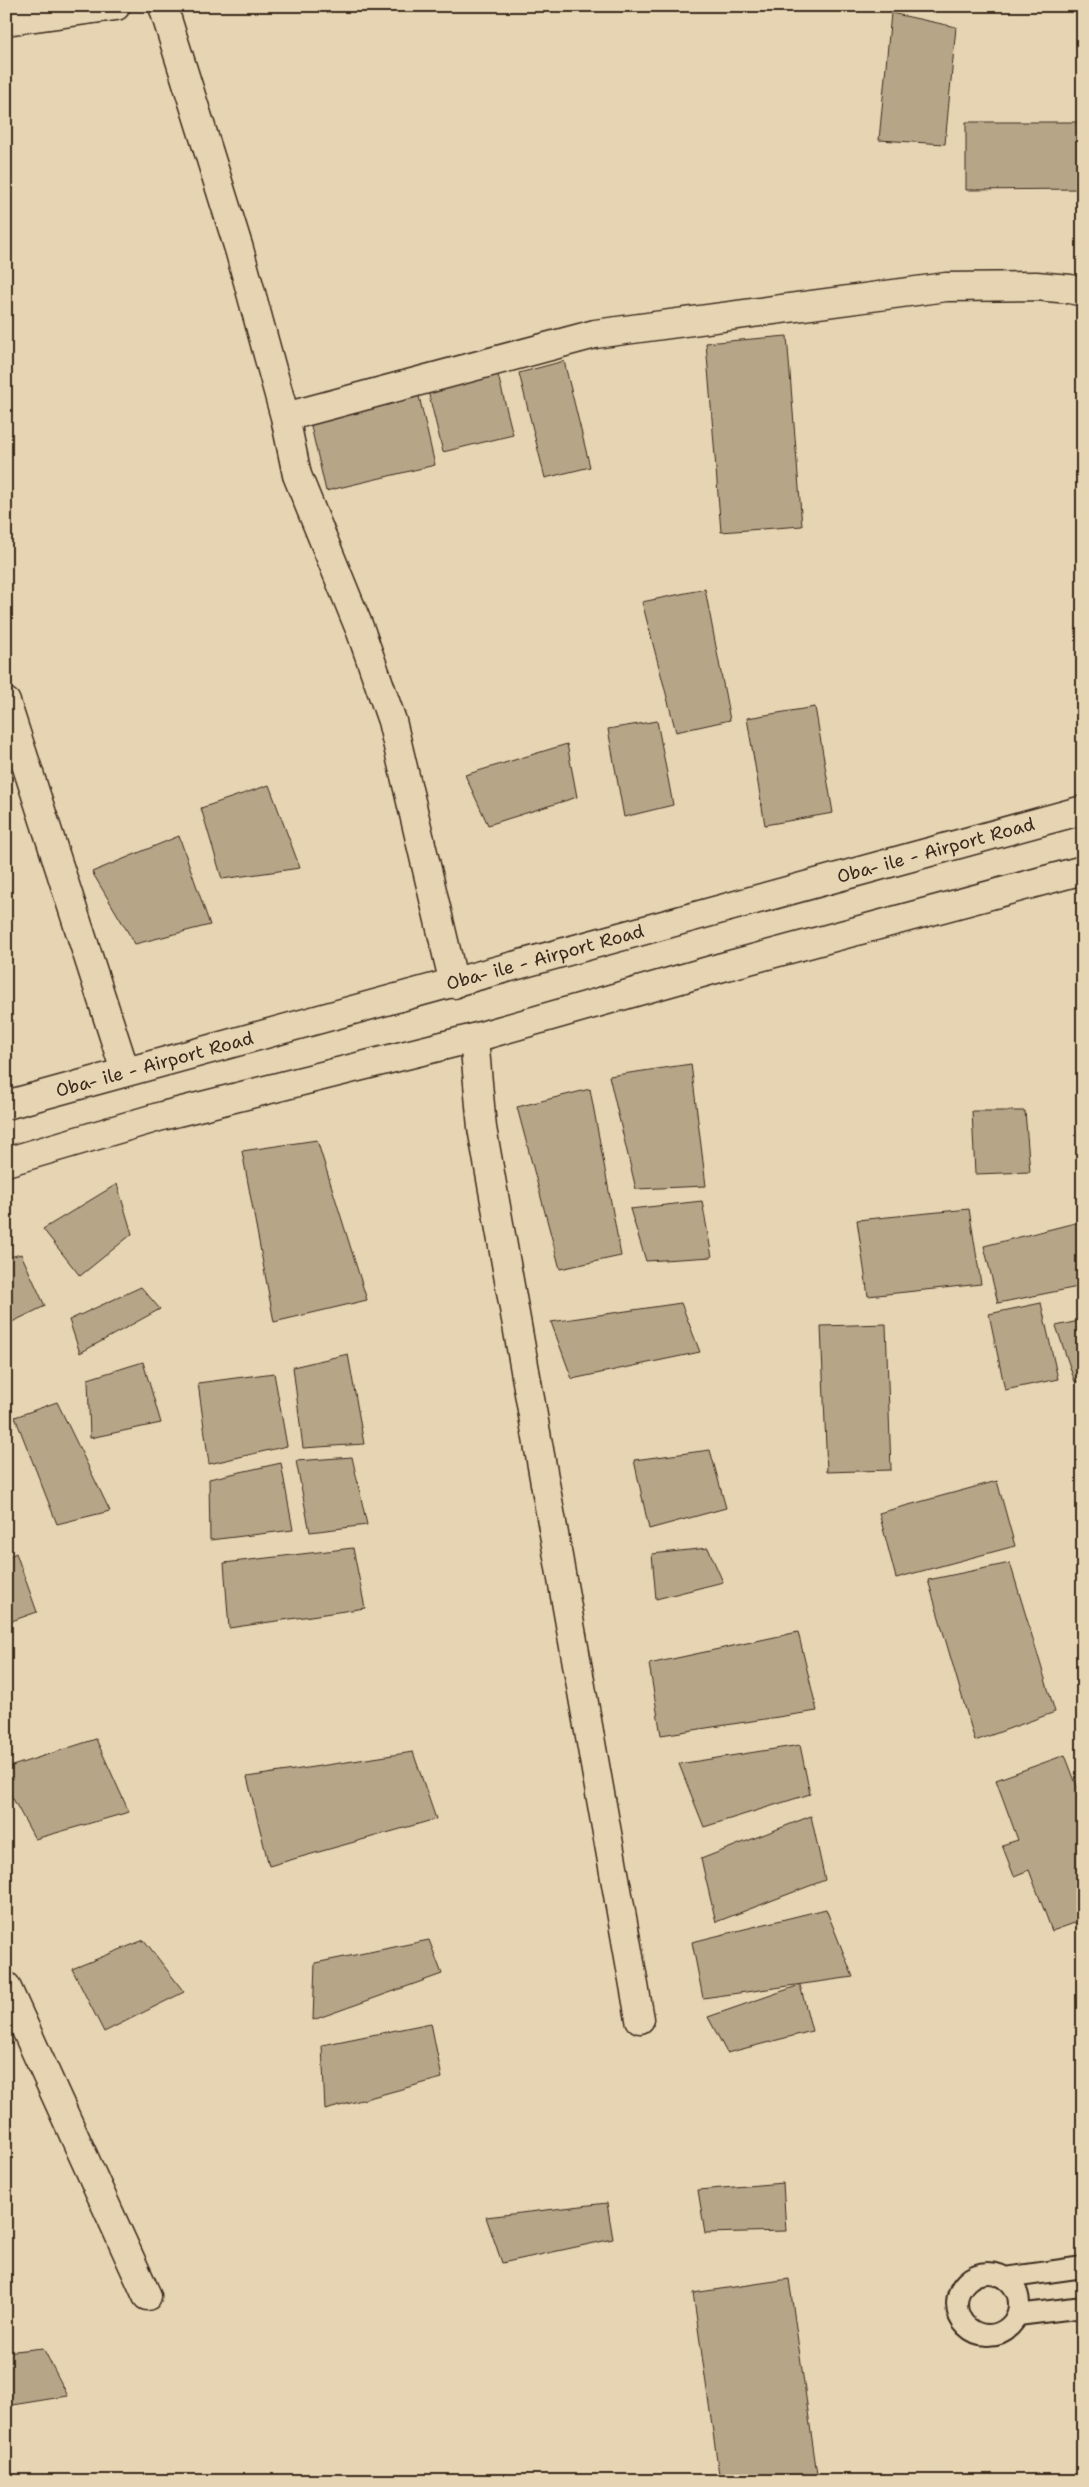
<svg xmlns="http://www.w3.org/2000/svg" width="1089" height="2487" font-family="'Shantell Sans',sans-serif">
<style>
.building{fill:#b7a588;stroke:#3b2a1e}
.lines{fill:none;stroke-linecap:round;stroke-linejoin:round}
.service-casing{stroke:#3b2a1e;stroke-width:24}
.minor-casing{stroke:#3b2a1e;stroke-width:31}
.secondary-casing{stroke:#3b2a1e;stroke-width:31}
.service{stroke:#e7d4b2;stroke-width:20}
.minor{stroke:#e7d4b2;stroke-width:28}
.secondary{stroke:#e7d4b2;stroke-width:28}
.labels{text-anchor:middle;stroke-width:4;stroke-linejoin:round;paint-order:stroke}
.street-label{font-size:18px;fill:#3b2a1e;stroke:#e7d4b2}
</style>
<rect width="100%" height="100%" fill="#e7d4b2"/>
<filter id="ink" filterUnits="userSpaceOnUse"><feTurbulence type="fractalNoise" baseFrequency=".02" numOctaves="2"/><feDisplacementMap in="SourceGraphic" scale="10" xChannelSelector="R" yChannelSelector="G"/><feConvolveMatrix kernelMatrix="1 2 1 2 8 2 1 2 1" color-interpolation-filters="sRGB"/></filter>
<g filter="url(#ink)">
<path class="building" d="M891 13 956 27 945 144 879 140Z
M966 122H1083V189L966 190Z
M787 336 802 526 721 532 706 343Z
M564 361 590 467 545 478 519 373Z
M498 375 513 435 443 452 428 391Z
M419 396 435 465 326 491 310 422Z
M705 589 730 720 676 732 642 602Z
M815 707 833 813 765 825 747 718Z
M657 721 673 805 624 817 608 729Z
M567 744 577 797 488 825 465 775Z
M269 785 300 868 222 879 201 808Z
M179 836 210 925 135 944 92 872Z
M691 1064 706 1186 636 1189 609 1076Z
M590 1089 621 1256 560 1269 517 1107Z
M972 1111H1025L1030 1172 975 1174Z
M317 1140 367 1300 274 1322 242 1151Z
M117 1184 132 1234 80 1276 43 1229Z
M702 1201 712 1257 646 1261 630 1209Z
M969 1209 981 1284 868 1296 857 1220Z
M1083 1221V1286L998 1303 984 1246Z
M21 1254 45 1306 6 1325V1258Z
M141 1287 160 1309 80 1353 69 1320Z
M681 1303 700 1352 572 1379 551 1322Z
M1041 1303 1058 1379 1005 1390 989 1314Z
M1083 1320V1381L1075 1382 1056 1326Z
M886 1324 891 1470 827 1472 821 1326Z
M348 1354 364 1444 303 1448 293 1367Z
M143 1362 161 1423 90 1438 88 1379Z
M274 1373 287 1446 209 1464 198 1383Z
M57 1402 110 1511 57 1524 15 1417Z
M710 1450 726 1508 649 1529 634 1460Z
M352 1457 367 1525 310 1532 296 1461Z
M281 1463 293 1530 210 1540 209 1479Z
M997 1481 1015 1546 896 1578 879 1513Z
M353 1548 365 1608 229 1628 224 1563Z
M708 1548 723 1582 656 1599 652 1554Z
M16 1553 37 1612 6 1623V1558Z
M1010 1563 1055 1712 975 1741 928 1580Z
M798 1632 817 1711 661 1735 649 1664Z
M96 1739 129 1812 35 1839 6 1786V1768Z
M800 1745 810 1794 704 1827 679 1764Z
M413 1752 436 1819 269 1866 247 1777Z
M1065 1755 1083 1802V1920L1052 1931 1029 1870 1014 1876 1002 1845 1018 1840 996 1780Z
M811 1816 825 1880 716 1922 701 1859Z
M826 1909 853 1977 703 1998 692 1942Z
M144 1940 184 1992 104 2032 72 1969Z
M429 1940 442 1974 313 2020 315 1963Z
M800 1985 812 2031 727 2053 708 2017Z
M431 2023 442 2078 325 2110 322 2045Z
M783 2183 786 2231 705 2233 698 2190Z
M607 2203 613 2239 502 2263 486 2217Z
M789 2279 818 2481H720L693 2293Z
M43 2348 68 2396 6 2406V2352Z"/>
<g class="lines">
<defs>
<path id="service" d="M957 2304a31 31 0 1 1 62 0a31 31 0 1 1-62 0Z
M1005 2278 1083 2267
M1018 2315 1083 2307"/>
<path id="minor" d="M163 6 239 249 285 417 297 475 361 632 392 721 454 984
M6 21 116 6
M285 417 595 334 946 287 1036 286 1070 289 1083 292
M6 702 125 1071
M474 1038 482 1128 640 2019
M6 1986 147 2296"/>
<g id="secondary">
<path id="s1" d="M6 1105 1083 810"/>
<path d="M6 1162 162 1116 474 1038 719 968 1083 870"/>
</g>
</defs>
<use href="#service" class="service-casing"/>
<use href="#minor" class="minor-casing"/>
<use href="#secondary" class="secondary-casing"/>
<use href="#service" class="service"/>
<use href="#minor" class="minor"/>
<use href="#secondary" class="secondary"/>
</g>
</g>
<g class="labels">
<g class="street-label">
<text dy="6" stroke="none"><textPath href="#s1" startOffset="964">Oba- ile - Airport Road</textPath></text>
<text dy="6" stroke="none"><textPath href="#s1" startOffset="559">Oba- ile - Airport Road</textPath></text>
<text dy="6" stroke="none"><textPath href="#s1" startOffset="154">Oba- ile - Airport Road</textPath></text>
</g>
</g>
<rect width="1089" height="2487" fill="none" stroke="#e7d4b2" stroke-width="25"/>
<rect x="12" y="12" width="1064" height="2462" fill="none" stroke="#3b2a1e" stroke-width="2" filter="url(#ink)"/>
</svg>
